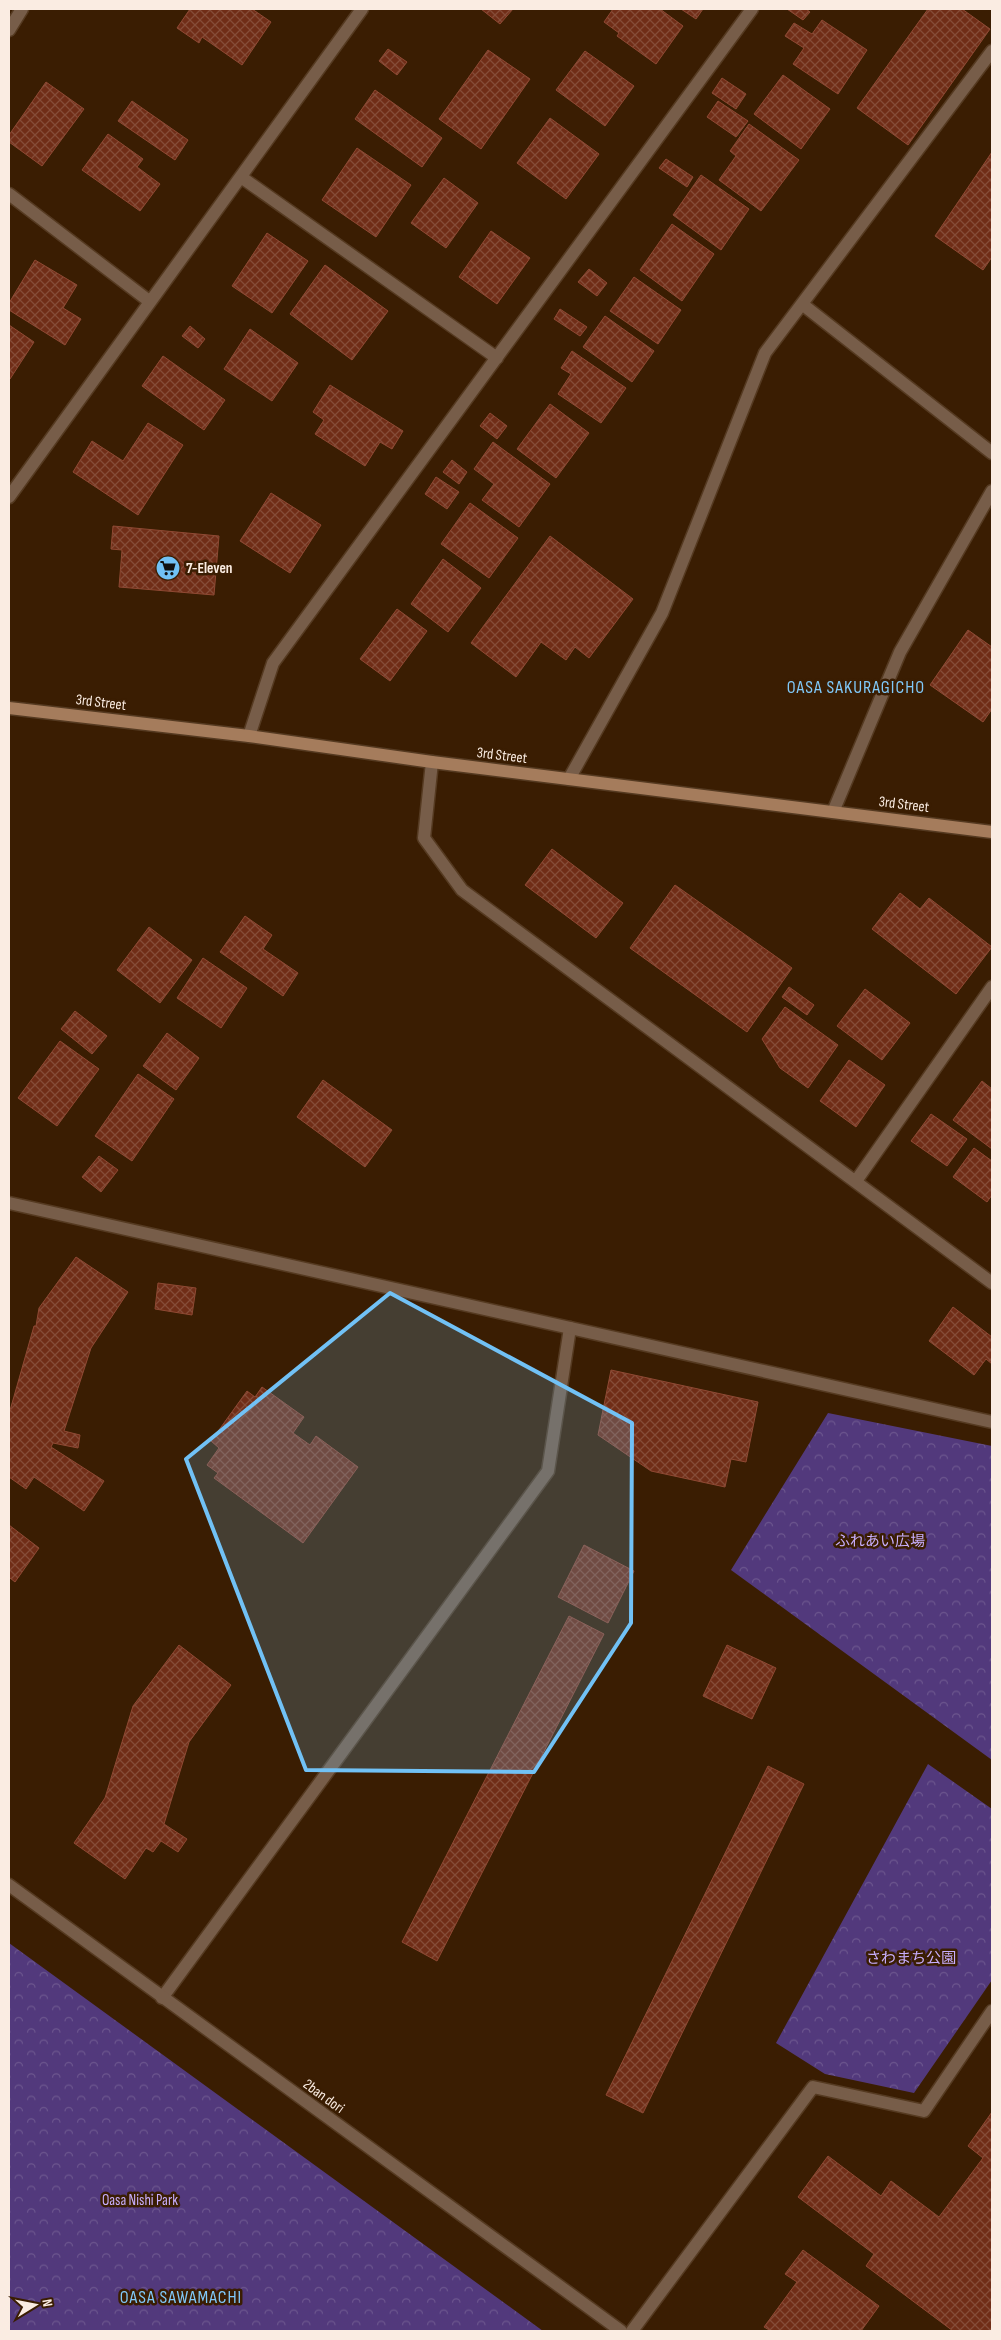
<svg xmlns="http://www.w3.org/2000/svg" width="1001" height="2340" font-family="'Sofia Sans Condensed','Noto Sans JP',sans-serif">
<style>
.park{fill:url(#park-crowns)}
.building{fill:url(#building-cross-hatch);stroke:#8f4933}
.lines{fill:none;stroke-linecap:round;stroke-linejoin:round}
.service-casing{stroke:#553a21;stroke-width:15}
.minor-casing{stroke:#553a21;stroke-width:15}
.tertiary-casing{stroke:#553a21;stroke-width:15}
.secondary-casing{stroke:#553a21;stroke-width:15}
.service{stroke:#775d49;stroke-width:12}
.minor{stroke:#775d49;stroke-width:12}
.tertiary{stroke:#775d49;stroke-width:12}
.secondary{stroke:#a57c5c;stroke-width:12}
.marked{fill:#71c1f5;fill-opacity:0.2;stroke:#71c1f5;stroke-width:4;stroke-linejoin:round}
.labels{text-anchor:middle;stroke-width:5;stroke-linejoin:round;paint-order:stroke}
.poi-label{font-size:15px;font-weight:bold;fill:#faece2;stroke:#3a1d02;text-anchor:start}
.street-label{font-size:15px;fill:#faece2;stroke:#3a1d02}
.park-label{font-size:15px;fill:#c7aefd;stroke:#3a1d02}
.quarter-label{font-size:18px;letter-spacing:1px;fill:#80c9f9;stroke:#3a1d02}
</style>
<defs>
<pattern id="park-crowns" width="20" height="18" patternUnits="userSpaceOnUse" patternTransform="scale(1.25)"><rect width="20" height="18" fill="#52397c"/><path d="M2 6a3 3 0 1 1 6 0M12 15a3 3 0 1 1 6 0" fill="none" stroke="#6c568e"/></pattern>
<pattern id="building-cross-hatch" width="8" height="8" patternUnits="userSpaceOnUse" patternTransform="scale(1.25)"><rect width="8" height="8" fill="#702d17"/><path d="M0 0l8 8M0 8l8-8" fill="none" stroke="#854c38"/></pattern>
</defs>
<rect width="100%" height="100%" fill="#3a1d02"/>
<path class="park" d="M828 1413 992 1446V1760L731 1570Z
M928 1764 992 1809V1980L914 2093 825 2074 776 2043Z
M9 1943 543 2331H9Z"/>
<path class="building" d="M190 9H252L271 22 242 65 202 37 199 43 177 28Z
M481 9H513L500 24Z
M613 9H660L683 26 656 64 617 36 619 33 604 22Z
M681 9H703L696 19Z
M787 9H806L810 12 803 20Z
M928 9H962L990 29 908 145 857 108Z
M822 20 867 50 838 94 793 64 804 48 785 36 794 23 812 34Z
M388 49 407 62 397 75 379 61Z
M488 50 530 79 481 149 439 119Z
M585 51 634 86 605 126 556 90Z
M783 75 830 109 801 149 754 114Z
M722 78 746 94 736 109 712 93Z
M46 82 84 109 42 166 9 142V135Z
M375 90 442 138 422 167 355 119Z
M132 101 188 140 175 160 118 121Z
M718 101 748 121 736 137 707 117Z
M550 118 599 154 566 199 517 163Z
M749 124 799 160 761 211 719 180 736 156 730 151Z
M108 134 143 159 137 167 160 184 140 211 82 170Z
M357 148 411 185 376 237 322 200Z
M992 152V257L983 270 935 236Z
M666 159 693 177 687 187 659 168Z
M701 175 749 209 721 250 673 215Z
M444 178 478 203 446 248 411 223Z
M672 224 714 254 682 301 640 270Z
M491 231 530 258 497 304 459 277Z
M267 233 308 261 272 313 232 286Z
M35 260 77 285 63 308 81 319 65 345 9 310V303Z
M325 265 388 311 352 360 290 314Z
M589 269 607 283 597 296 578 282Z
M634 277 681 310 658 344 610 311Z
M560 309 587 327 580 336 554 319Z
M605 316 654 351 632 382 583 347Z
M9 325 34 342 10 379 9 378Z
M190 326 205 339 198 348 182 336Z
M250 329 298 363 272 401 224 369Z
M572 351 626 388 601 423 558 394 571 374 561 368Z
M163 356 225 400 204 430 142 386Z
M330 385 403 431 392 449 380 442 365 466 315 434 324 420 313 412Z
M550 404 589 433 556 478 517 449Z
M490 413 507 426 497 439 480 426Z
M148 423 183 445 138 515 73 472 92 441 123 461Z
M493 442 550 484 519 527 482 500 494 484 474 469Z
M452 460 467 472 459 484 443 472Z
M436 477 459 492 447 509 425 494Z
M271 493 321 525 290 573 240 541Z
M470 503 518 538 489 578 441 544Z
M113 526 219 536 214 595 119 587 122 550 111 549Z
M550 536 633 599 589 658 575 647 566 660 541 642 516 677 471 643Z
M443 559 481 588 448 632 411 604Z
M397 609 427 631 390 681 360 659Z
M968 630 992 647V709L983 722 930 685Z
M552 849 623 903 596 938 525 885Z
M675 885 792 968 747 1032 630 948Z
M900 893 920 909 929 898 992 947 956 994 872 929Z
M245 916 272 935 263 949 298 973 283 996 220 952Z
M149 927 192 960 160 1003 117 970Z
M203 958 247 988 221 1028 177 998Z
M789 987 814 1005 807 1015 782 997Z
M865 989 910 1023 882 1060 837 1026Z
M785 1007 838 1045 808 1088 780 1068 762 1039Z
M75 1011 107 1036 92 1054 61 1029Z
M167 1033 199 1058 176 1090 143 1066Z
M60 1041 99 1069 57 1126 18 1098Z
M849 1060 885 1085 856 1127 820 1101Z
M138 1074 174 1099 132 1161 95 1136Z
M323 1080 392 1130 365 1167 297 1117Z
M982 1081 992 1089V1149L953 1120Z
M931 1114 967 1139 947 1166 911 1141Z
M974 1148 992 1161V1195L987 1202 953 1177Z
M99 1156 118 1170 101 1192 82 1177Z
M76 1257 128 1292 91 1348 64 1431 80 1435 78 1448 53 1443 51 1447 104 1481 84 1511 34 1477 26 1489 9 1477V1414L34 1326H36L39 1308Z
M158 1283 196 1288 192 1315 155 1309Z
M953 1307 992 1337V1364L986 1359 974 1375 929 1341Z
M611 1370 758 1402 746 1462 731 1459 725 1487 651 1471 598 1435Z
M262 1387 304 1417 293 1433 310 1445 316 1436 358 1467 303 1543 214 1478 218 1473 207 1465 219 1448 211 1441 247 1391 255 1397Z
M9 1525 39 1548 15 1582 10 1578 9 1581Z
M584 1545 634 1571 608 1623 558 1597Z
M569 1616 604 1634 437 1961 402 1942Z
M179 1645 231 1685 189 1742 164 1824 187 1839 178 1852 161 1841 153 1852 146 1848 125 1879 74 1843 105 1798 133 1706Z
M727 1645 776 1668 752 1719 703 1696Z
M768 1766 804 1784 643 2113 606 2095Z
M992 2112V2331H953L866 2266 874 2254 798 2197 828 2156 881 2196 891 2181 939 2217 983 2158 968 2146Z
M803 2250 879 2306 861 2331H771L764 2327 797 2282 785 2274Z"/>
<g class="lines">
<defs>
<path id="service" d="M162 1998 548 1471 570 1328
M632 2331 813 2087 924 2111 992 2011"/>
<path id="minor" d="M9 30 22 9
M241 177 497 358
M9 194 149 301
M802 304 992 453
M9 497 362 9
M249 736 273 663 752 9
M432 762 424 838 462 890 992 1283
M569 779 662 613 765 353 992 51
M833 812 900 652 992 491
M856 1181 992 987
M9 1203 992 1422"/>
<path id="tertiary" d="M9 1885 621 2331"/>
<path id="secondary" d="M9 708 249 736 432 762 992 832"/>
</defs>
<use href="#service" class="service-casing"/>
<use href="#minor" class="minor-casing"/>
<use href="#tertiary" class="tertiary-casing"/>
<use href="#secondary" class="secondary-casing"/>
<use href="#service" class="service"/>
<use href="#minor" class="minor"/>
<use href="#tertiary" class="tertiary"/>
<use href="#secondary" class="secondary"/>
</g>
<path class="marked" d="M390 1293 632 1423 631 1623 534 1772 306 1770 186 1459Z"/>
<defs>
<symbol id="supermarket-disc" viewBox="-11 -11 22 22"><circle r="9.5" fill="#71c1f5" stroke="#3a1d02"/><path d="M-6-5.5h2.5l.6 2H6L4.5 2H-2.5L-4.4-4H-6ZM-1.5 3.2a1.3 1.3 0 1 0 .1 0ZM3 3.2a1.3 1.3 0 1 0 .1 0Z" fill="#111"/></symbol>
</defs>
<g fill-rule="evenodd">
<use href="#supermarket-disc" x="154" y="554" width="28" height="28"/>
</g>
<g class="labels">
<g class="poi-label">
<text x="186" y="573">7-Eleven</text>
</g>
<g class="street-label">
<text transform="translate(101 702) rotate(7)" y="5">3rd Street</text>
<text transform="translate(502 755) rotate(7)" y="5">3rd Street</text>
<text transform="translate(904 804) rotate(7)" y="5">3rd Street</text>
<text transform="translate(324 2096) rotate(36)" y="5">2ban dori</text>
</g>
<g class="park-label">
<text x="880" y="1546">ふれあい広場</text>
<text x="911" y="1963">さわまち公園</text>
<text x="140" y="2205">Oasa Nishi Park</text>
</g>
<g class="quarter-label">
<text x="856" y="693">OASA SAKURAGICHO</text>
<text x="181" y="2303">OASA SAWAMACHI</text>
</g>
</g>
<rect width="1001" height="2340" fill="none" stroke="#faece2" stroke-width="20"/>
<g transform="translate(35 2305) rotate(80)" stroke="#3a1d02" stroke-width="4" paint-order="stroke">
<path d="M0-4L9 19L0 12L-9 19Z" fill="#faece2"/>
<text y="-8" font-size="14" font-weight="bold" text-anchor="middle" fill="#faece2">N</text>
</g>
</svg>
